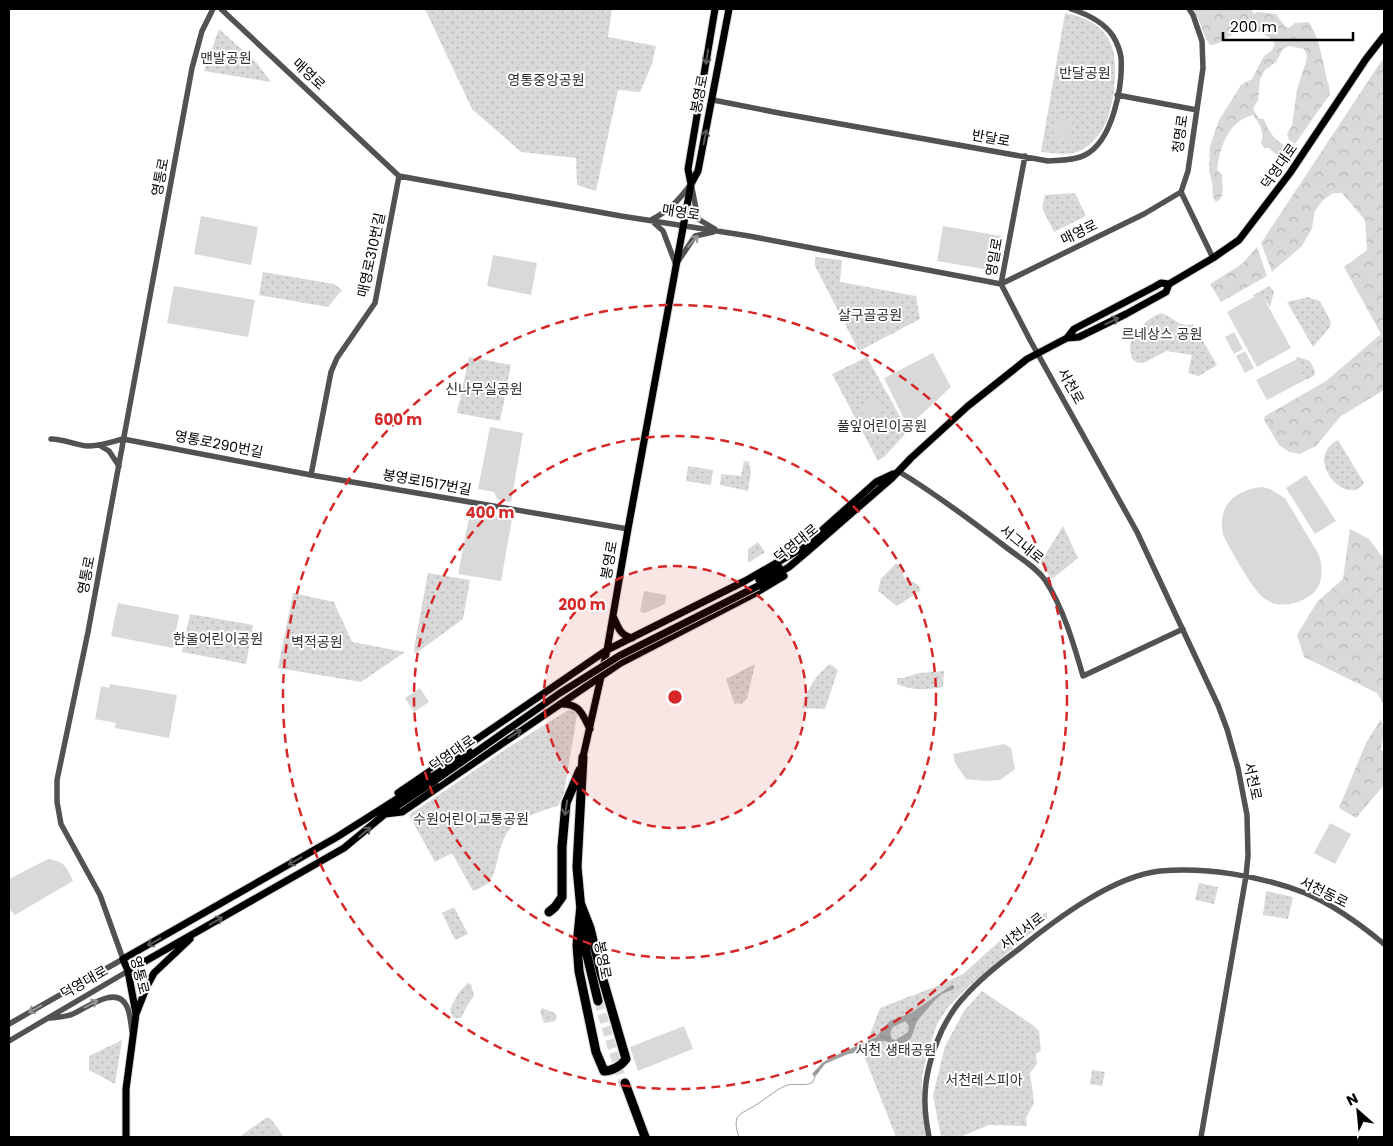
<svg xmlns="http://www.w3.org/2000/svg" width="1393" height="1146" font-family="Poppins,'Noto Sans KR',sans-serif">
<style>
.green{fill:url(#green-dots)}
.forest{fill:url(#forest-crowns)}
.pitch{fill:#d9d9d9}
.water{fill:url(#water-ripples);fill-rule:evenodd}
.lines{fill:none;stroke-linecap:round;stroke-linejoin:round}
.stream{stroke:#a0a0a0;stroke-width:1}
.highway-tunnel{stroke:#d9d9d9;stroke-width:9;stroke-dasharray:9 4.5;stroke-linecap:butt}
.major-casing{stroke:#dbdbdb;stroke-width:9}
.highway-casing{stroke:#dbdbdb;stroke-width:11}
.minor{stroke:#525252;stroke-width:5.5}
.major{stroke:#000;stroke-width:7}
.highway{stroke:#000;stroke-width:9}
.major-bridge-casing{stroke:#dbdbdb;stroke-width:9;stroke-linecap:butt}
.major-bridge{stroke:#000;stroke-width:7}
.oneway{stroke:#595959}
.oneway2{stroke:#979797}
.ring{fill:none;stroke:#d62828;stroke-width:2.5;stroke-dasharray:9 6}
.labels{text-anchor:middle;stroke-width:4;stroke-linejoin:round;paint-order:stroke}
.park-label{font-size:14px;fill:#303030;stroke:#fff}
.street-label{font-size:14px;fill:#000;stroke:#fff}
.centre{fill:#d62828;stroke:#fff;stroke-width:2.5}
.ring-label{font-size:15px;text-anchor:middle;font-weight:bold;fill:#d62828;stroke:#fff;stroke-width:4;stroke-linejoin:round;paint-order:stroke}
</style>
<defs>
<pattern id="green-dots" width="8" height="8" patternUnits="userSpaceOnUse" patternTransform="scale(1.25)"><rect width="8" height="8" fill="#d9d9d9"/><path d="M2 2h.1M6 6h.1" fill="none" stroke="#b8b8b8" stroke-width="1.8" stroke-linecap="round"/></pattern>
<pattern id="forest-crowns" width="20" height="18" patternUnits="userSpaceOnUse" patternTransform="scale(1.25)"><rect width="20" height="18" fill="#d9d9d9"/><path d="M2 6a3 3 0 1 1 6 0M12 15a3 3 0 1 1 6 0" fill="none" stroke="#b8b8b8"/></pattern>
<pattern id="water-ripples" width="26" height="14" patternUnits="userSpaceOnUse" patternTransform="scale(1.25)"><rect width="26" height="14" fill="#a0a0a0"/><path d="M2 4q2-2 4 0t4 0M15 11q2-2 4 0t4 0" fill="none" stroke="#888"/></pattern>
</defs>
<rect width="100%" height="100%" fill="#fff"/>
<path class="green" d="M425 9H612L608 37 656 46 652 64 640 92 618 90 596 191 577 185 576 158 521 152 472 109Z
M1065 13C1084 17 1099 23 1109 40 1121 60 1114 111 1102 130 1097 138 1088 147 1080 151 1067 156 1054 153 1041 152Z
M219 29 256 62 271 82 204 71Z
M1075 193 1086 216 1054 232 1042 208 1045 195Z
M815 257 842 260 840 282 916 296 920 319 859 351 815 266Z
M263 272 334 284 342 290 328 307 259 295Z
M1270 286 1274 292 1270 307 1261 294 1255 297 1253 295Z
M1308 297 1320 301 1331 322 1330 327 1313 347 1287 302Z
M1161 313C1173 317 1180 328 1193 324L1217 365 1199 376 1188 373 1192 355 1166 351 1146 362 1138 363 1132 359C1131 355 1130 350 1130 346 1132 333 1149 317 1161 313Z
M469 357 511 365 500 421 457 413Z
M867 357 908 431 885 456 878 461 832 374Z
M1298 357 1310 361 1315 371 1314 376 1305 380 1295 360Z
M1338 440 1364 483C1348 509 1301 459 1338 440Z
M744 461 749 462 751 472 748 491 720 485 721 474 741 476Z
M688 466 713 470 711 485 686 481Z
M1063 526 1078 558 1052 579 1040 563Z
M758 542 765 552 748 563V549Z
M895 564H899L905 579 917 584 921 590 897 606 878 591 881 579Z
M428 573 470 580 463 619 415 654 414 648Z
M293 593 334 602 352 642 405 652 361 682 278 668Z
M190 614 253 625 246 664 182 652Z
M755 664 747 699 741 704 737 703 735 705 726 679Z
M830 664 838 670 825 709 802 708C807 689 815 676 830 664Z
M944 671 943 687C926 690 913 691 897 684V678H903L919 673Z
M570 709 573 710 577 715 564 793 558 806C543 810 524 816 512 827 496 842 499 875 487 884 483 887 477 889 473 891L452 853 435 862 409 815 512 745Z
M1199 883 1218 887 1214 904 1195 900Z
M1266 891 1293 897 1288 919 1263 915Z
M454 907 468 934 455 940 442 913Z
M1047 912V919L968 987 949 1006 937 1024 927 1054 922 1076V1104L926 1137H896L863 1053 880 1008 937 986 963 974 1003 938Z
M468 983 471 984 474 996 467 1006 461 1018H453L450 1009 459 992Z
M982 991 1034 1026 1039 1031 1041 1051 1036 1054 1037 1064 1030 1073 1034 1103 1026 1118 1027 1126 989 1125 960 1137H941L933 1095 945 1046 964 1011Z
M542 1008 555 1013 557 1016 555 1021 544 1023 540 1011Z
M122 1040 115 1084 89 1070V1056Z
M1092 1070 1105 1072 1102 1086 1090 1084Z
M266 1118H270L284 1137H239Z"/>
<path class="forest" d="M1193 9H1251L1254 14 1257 12 1276 14 1285 26 1289 28 1295 23 1309 22C1319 38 1322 57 1326 75 1327 82 1330 86 1330 94L1295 144 1289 140 1287 134 1292 126 1297 89 1306 62 1307 55 1304 49 1289 46 1283 49 1276 62 1265 70 1260 79 1258 100 1253 109 1259 119H1264C1267 128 1274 140 1283 144L1287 155 1279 157 1269 148H1264L1261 143C1265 132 1260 124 1253 115 1228 121 1220 147 1217 170L1222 175C1222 185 1226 197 1216 202L1213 197 1212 182 1209 171 1210 146 1219 120 1241 85 1252 79 1264 56 1272 50 1275 44 1272 39 1260 32 1238 31 1217 44 1210 45C1202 34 1201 20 1193 9Z
M1384 57V390L1341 416 1316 446 1300 454 1289 452 1279 445 1264 420 1265 416 1326 381 1381 334 1344 267 1367 250 1365 220 1342 193H1333L1322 201 1315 211 1312 228 1302 246 1272 272 1261 243Z
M1257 247 1267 276 1221 302 1210 284 1242 264Z
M1350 529 1369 539 1384 559V705L1377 693 1304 657 1297 635 1317 602 1343 579Z
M1381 719 1384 731 1381 749 1384 752V785L1356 818 1339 808 1366 743Z"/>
<path class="pitch" d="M1058 117 1073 119 1069 142 1054 140Z
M201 216 258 227 251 265 194 254Z
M943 226 1001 236 995 271 937 261Z
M493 255 537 263 531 295 487 286Z
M174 286 255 300 248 337 167 323Z
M1261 293 1291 348 1257 367 1227 312Z
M1234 332 1243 349 1234 354 1225 337Z
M1245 351 1254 368 1245 373 1236 356Z
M933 353 951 387 908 427 884 378Z
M1295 360 1305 380 1267 400 1256 380Z
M877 399 884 410 867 420 860 408Z
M490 427 523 433 511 502 498 500 494 492 478 489Z
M1306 475 1336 521 1315 534 1286 488Z
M1262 487 1270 489 1285 498 1319 555C1322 565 1323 575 1319 585 1311 602 1281 611 1265 599 1252 590 1231 550 1223 535 1217 505 1235 490 1262 487Z
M470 512 512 519 501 581 458 574Z
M644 591 666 595 665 604 645 613 640 612Z
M118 603 179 615 173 648 111 636Z
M110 684 177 695 169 738 115 728 116 723 95 719 101 686 109 688Z
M420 688 429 702 414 712 405 698Z
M1004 744 1011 748 1015 769 1000 780 985 781 966 779 955 763 953 754Z
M1330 823 1351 834 1335 864 1314 853Z
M48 859C65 862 66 866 73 881L15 915 9 909V879Z
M684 1026 693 1049 638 1071 630 1047Z"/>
<path class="water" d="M952 985 954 986V989L942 994 935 1000 917 1021 911 1038 902 1045 894 1048 886 1041H881L861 1052 848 1054 825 1064 815 1077 812 1074 822 1063 830 1058 876 1037 890 1021 911 1013ZM905 1021 909 1026 908 1032 896 1040 892 1039 890 1033 893 1027Z"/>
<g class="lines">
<path class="stream" d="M739 1137C737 1131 735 1125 737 1118 740 1113 744 1112 749 1109 761 1103 775 1090 785 1086 794 1082 802 1087 812 1083L815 1077"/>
<path class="highway-tunnel" d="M598 1001 625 1090"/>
<defs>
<path id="major" d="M691 184 688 169 715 9
M1067 338 1079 337 1126 314 1166 292 1169 284
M801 549 876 482 893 474
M759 580 779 567
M758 586 789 567 808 551 892 478 911 458 968 406 1027 359 1067 338 1074 329 1154 287 1161 283 1169 284 1213 258 1239 240 1290 173 1366 59 1384 36
M613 616C618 626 619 635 632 638
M560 704C580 703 582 714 590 729
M583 757 607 650 628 529 691 184 698 171 729 9
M398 793 607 650 745 581 804 547
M385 814 402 812 619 664 754 594 784 576
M128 971 344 848 385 814 436 780
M136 1014 147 986 154 973 190 939
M126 1137V1089L136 1014 128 971 123 959 337 837 433 776"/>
<path id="highway" d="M581 905 590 928 601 973 626 1059C621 1066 612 1071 604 1071L596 1052 579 971 577 945Z
M581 910 577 867 583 757
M549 912 555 907 562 897V847L566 803 580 770
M583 923 586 951 598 1001
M625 1083 645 1137"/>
</defs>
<use href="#major" class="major-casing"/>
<use href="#highway" class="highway-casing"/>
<path class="minor" d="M221 9 399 176 621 216 749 236 1001 284 1144 214 1181 192
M1189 9 1193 15 1202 41 1203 68 1188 171 1181 192 1213 258
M1117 95 1197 110
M713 100 779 113 1048 161C1060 160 1074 161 1085 155 1113 141 1123 85 1121 57 1120 51 1116 41 1113 36 1103 21 1087 14 1071 9
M1025 156 1001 284 1030 340 1137 532 1218 705 1227 729 1238 768 1247 815 1248 856 1246 876 1201 1137
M692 188 698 219 715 229
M677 263 695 236 713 232
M676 265 663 231 651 220C669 211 679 200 691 184
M51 439C64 439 75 445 87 446 100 446 111 442 123 439L311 475 628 529
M99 445 109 451 119 466
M898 471C936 494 972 521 1007 548 1020 558 1036 567 1045 580 1063 607 1074 645 1083 676L1183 629
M311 475 331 372 337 358 375 303 399 176
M50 1018C57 1017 64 1017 70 1015 83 1011 115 984 126 1005 130 1011 131 1024 132 1032
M9 1024 123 959 100 895 61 824 57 802V780L88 632 192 68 202 31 213 9
M9 1041 128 971
M929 1137C927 1126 925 1115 925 1104 924 1080 932 1052 942 1030 948 1018 955 1006 965 996 981 978 1000 963 1019 949 1055 920 1113 876 1160 871 1207 867 1261 876 1305 893 1334 905 1360 924 1384 944"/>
<use href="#major" class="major"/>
<use href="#highway" class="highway"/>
<defs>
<path id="major-bridge" d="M433 776 469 751
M436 780 560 693 619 656 758 586"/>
</defs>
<use href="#major-bridge" class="major-bridge-casing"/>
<use href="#major-bridge" class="major-bridge"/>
</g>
<defs><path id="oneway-shaft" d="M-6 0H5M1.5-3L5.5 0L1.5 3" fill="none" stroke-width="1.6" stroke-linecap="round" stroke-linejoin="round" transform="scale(1.25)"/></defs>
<g class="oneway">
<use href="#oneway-shaft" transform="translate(707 57) rotate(99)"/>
<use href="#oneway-shaft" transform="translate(705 137) rotate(-79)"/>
<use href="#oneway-shaft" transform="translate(1112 321) rotate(-26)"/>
<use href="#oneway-shaft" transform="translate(515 734) rotate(-33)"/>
<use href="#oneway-shaft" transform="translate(566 808) rotate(99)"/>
<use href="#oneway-shaft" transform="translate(365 832) rotate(-40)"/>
<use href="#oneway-shaft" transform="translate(295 861) rotate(150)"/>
<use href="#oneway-shaft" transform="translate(216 921) rotate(-30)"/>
<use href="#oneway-shaft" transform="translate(154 942) rotate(151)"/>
</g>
<g class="oneway2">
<use href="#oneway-shaft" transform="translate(693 241) rotate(-48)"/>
<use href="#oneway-shaft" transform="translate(91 1004) rotate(-28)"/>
<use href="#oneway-shaft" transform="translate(35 1009) rotate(151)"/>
</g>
<circle cx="675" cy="697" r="131" fill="#d62828" fill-opacity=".12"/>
<g class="ring">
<circle cx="675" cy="697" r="131"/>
<circle cx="675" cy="697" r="261"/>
<circle cx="675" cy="697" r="392"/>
</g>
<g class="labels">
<g class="park-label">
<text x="226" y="63">맨발공원</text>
<text x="1085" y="78">반달공원</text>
<text x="546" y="85">영통중앙공원</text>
<text x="870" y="320">살구골공원</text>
<text x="1162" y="339">르네상스 공원</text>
<text x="484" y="394">신나무실공원</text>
<text x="882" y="431">풀잎어린이공원</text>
<text x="218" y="644">한울어린이공원</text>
<text x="317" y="647">벽적공원</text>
<text x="471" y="824">수원어린이교통공원</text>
<text x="896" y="1055">서천 생태공원</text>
<text x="984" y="1085">서천레스피아</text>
</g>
<g class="street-label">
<text transform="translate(309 74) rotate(43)" y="5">매영로</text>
<text transform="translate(699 94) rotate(-79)" y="5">봉영로</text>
<text transform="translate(1180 134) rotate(-82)" y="5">청명로</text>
<text transform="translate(991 138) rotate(10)" y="5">반달로</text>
<text transform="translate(1279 166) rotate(-55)" y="5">덕영대로</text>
<text transform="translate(160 177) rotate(-79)" y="5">영통로</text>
<text transform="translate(681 212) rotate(9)" y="5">매영로</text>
<text transform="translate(1079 232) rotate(-26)" y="5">매영로</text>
<text transform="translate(371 255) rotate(-78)" y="5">매영로310번길</text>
<text transform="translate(994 257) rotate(-80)" y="5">영일로</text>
<text transform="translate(1071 386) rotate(61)" y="5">서천로</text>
<text transform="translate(219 444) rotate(11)" y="5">영통로290번길</text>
<text transform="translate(427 482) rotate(10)" y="5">봉영로1517번길</text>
<text transform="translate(796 543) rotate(-39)" y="5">덕영대로</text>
<text transform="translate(1022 544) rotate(39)" y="5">서그내로</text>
<text transform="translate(609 560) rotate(-80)" y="5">봉영로</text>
<text transform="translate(86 575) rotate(-79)" y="5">영통로</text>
<text transform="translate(452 753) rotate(-35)" y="5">덕영대로</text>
<text transform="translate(1253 781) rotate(78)" y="5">서천로</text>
<text transform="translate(1324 892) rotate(26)" y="5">서천동로</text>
<text transform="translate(1022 931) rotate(-37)" y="5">서천서로</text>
<text transform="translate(603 960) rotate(79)" y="5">봉영로</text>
<text transform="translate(140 975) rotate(76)" y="5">영통로</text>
<text transform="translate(84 982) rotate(-30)" y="5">덕영대로</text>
</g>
</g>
<circle cx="675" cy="697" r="8" class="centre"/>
<g class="ring-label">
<text x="398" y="425">600 m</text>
<text x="490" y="518">400 m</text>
<text x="582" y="610">200 m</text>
</g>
<rect width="1393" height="1146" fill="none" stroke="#000000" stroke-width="20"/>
<g transform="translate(1358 1111) rotate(333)" stroke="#ffffff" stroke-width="4" paint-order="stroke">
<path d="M0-4L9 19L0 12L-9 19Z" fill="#000000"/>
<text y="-8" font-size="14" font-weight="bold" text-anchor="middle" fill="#000000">N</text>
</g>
<path d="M1223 32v8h130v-8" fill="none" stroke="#000000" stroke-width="2.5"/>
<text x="1230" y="32" font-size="15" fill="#000000" stroke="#ffffff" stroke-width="4" paint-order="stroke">200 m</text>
</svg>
